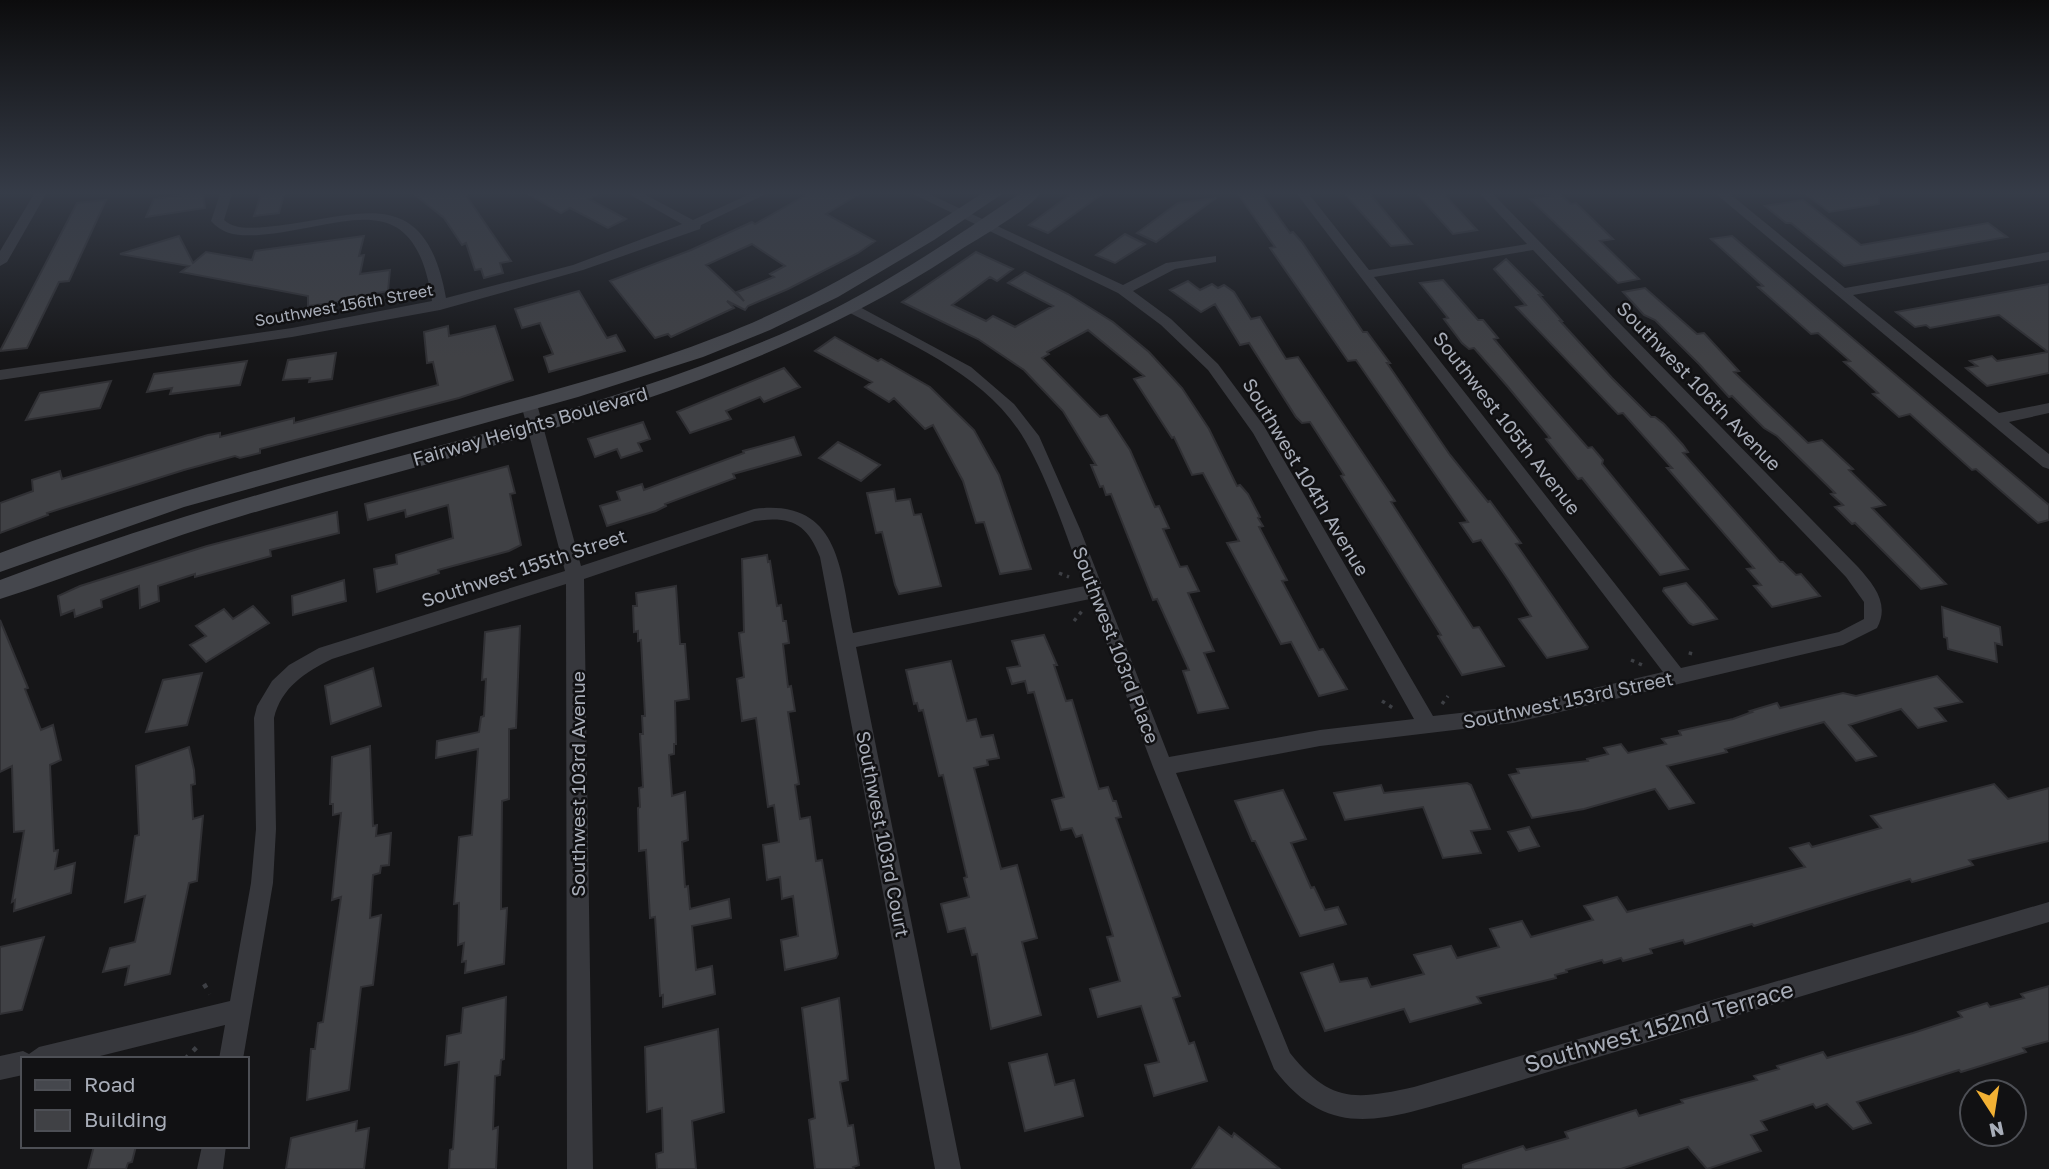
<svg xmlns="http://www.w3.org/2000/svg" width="2049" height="1169" font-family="'Golos Text',sans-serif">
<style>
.building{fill:#404145;stroke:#303034;stroke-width:2;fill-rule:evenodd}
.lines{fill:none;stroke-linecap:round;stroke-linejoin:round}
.path-far1{stroke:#3d3f44;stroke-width:3.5;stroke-dasharray:3.5 5;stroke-linecap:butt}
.path{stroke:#3d3f44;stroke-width:4.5;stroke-dasharray:4.5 7;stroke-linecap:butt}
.street{fill:#37383d;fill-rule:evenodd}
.secondary{fill:#45474d;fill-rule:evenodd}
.labels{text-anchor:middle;stroke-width:5;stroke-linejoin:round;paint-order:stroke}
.far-street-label{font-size:16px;fill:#a8adb8;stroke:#111113}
.street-label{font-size:19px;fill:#a8adb8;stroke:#111113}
.near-street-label{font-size:23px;fill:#a8adb8;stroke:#111113}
</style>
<rect width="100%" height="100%" fill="#161618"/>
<path class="building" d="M191 194H203L205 208 146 217 154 199Z
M261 194H284L279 213 254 216Z
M414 194H465L511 261 500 263 503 273 484 278 481 269 475 270 466 243 462 245 444 218Z
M528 194H598L589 199 626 219 608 228 570 208 561 213Z
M808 194H859L826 214 875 241 858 253 788 289 748 306 745 310 727 301 734 308 671 337 668 334 655 338 610 281 691 250 752 222 755 224ZM752 244 785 266 770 274 774 277 737 292 744 301 706 265Z
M1071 194H1102L1048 233 1029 225Z
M1238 194H1262L1290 233 1293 232 1302 242 1363 332H1367L1390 363H1387L1450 455 1488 502 1490 501 1521 543 1516 544 1588 647 1587 649 1547 658 1519 619 1531 616 1509 581 1481 540 1473 542 1460 523 1468 522 1356 360 1348 361 1270 248 1275 247Z
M1345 194H1370L1412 244 1391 246Z
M1417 194H1444L1477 230 1453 234Z
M1560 194 1571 204 1576 203 1613 239 1600 241 1639 279 1618 283 1530 199Z
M1806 194H1879V204L1829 212Z
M1216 198 1156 242 1137 233 1178 203Z
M106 200 69 281 59 282 27 348 0 351 77 203Z
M1803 200 1861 245 1988 223 2007 237 1844 266 1791 223H1786L1765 206Z
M1125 234 1145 244 1115 263 1096 255Z
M179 236 193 263 206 252 252 260 255 251 364 236 359 256 364 255 360 274 390 270 388 291 361 296V299L308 306V296L181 272 189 266 120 254Z
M1732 236 2049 505V520L2038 523 1976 469 1972 470 1910 414 1899 417 1873 394 1878 393 1844 362 1850 361 1818 333 1811 334 1758 287 1763 286 1711 239Z
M976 252 1013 269 997 281 990 277 952 305 986 321 993 316 1015 327 1053 306 1008 283 1025 272 1068 294 1113 322 1149 352 1182 388 1209 429 1237 486 1240 485 1248 494 1260 517 1258 518 1263 526 1259 527 1287 580 1282 581 1319 650 1323 649 1347 689 1319 696 1291 642 1281 644 1227 543 1239 541 1203 473 1192 475 1174 437 1172 438 1134 379 1144 376 1088 330 1047 352 1049 354 1042 358 1100 417 1107 415 1130 450 1155 507 1159 506 1169 528 1163 529 1180 567 1187 566 1199 591 1188 593 1214 651 1204 653 1228 708 1198 713 1183 671 1189 670 1157 599 1153 600 1111 494 1106 495 1103 486 1100 487 1091 465H1096L1063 411 1024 370 978 339 902 302Z
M1506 259 1542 295H1539L1562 321H1560L1612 378 1651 417H1655L1664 424 1683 445 1688 452 1683 453 1780 562H1783L1796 575 1801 574 1820 596 1772 607 1754 586 1761 585 1747 569 1754 568 1667 468H1672L1623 413 1618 414 1516 307 1526 305 1494 269Z
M1443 280 1478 320H1483L1498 338 1494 339 1537 390 1588 448 1592 447 1603 460 1602 464 1688 569 1660 575 1582 478 1578 479 1546 439 1550 438 1508 387 1474 348 1469 349 1462 343 1444 319 1448 318 1420 283Z
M1188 281 1200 290 1212 284 1218 288 1224 285 1234 292 1251 319 1260 317 1286 359 1298 357 1395 501 1391 502 1473 628 1479 627 1504 666 1462 675 1438 636 1441 635 1341 476 1344 475 1310 422 1302 423 1296 417 1249 343 1240 345 1215 304 1201 312 1170 290Z
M2049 284V373L1987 386 1966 368 1977 366 1970 361 1992 356 1997 361 2048 352 1999 315 1930 328 1926 325 1915 327 1896 312Z
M1645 288 1697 334 1704 333 1739 371 1734 372 1808 443 1822 440 1853 469 1849 470 1885 505 1872 508 1946 584 1921 589 1855 523 1852 524 1835 507 1843 505 1831 494 1835 493 1777 436 1764 428 1732 396 1729 397 1699 364 1655 320 1644 315 1623 292Z
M579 291 607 338 616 335 625 351 549 372 544 357 553 354 540 323 522 328 515 309Z
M448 326 449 336 495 326 513 380 459 398 260 449V453L240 458 235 456 184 470 47 513 48 515 0 533V503L33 491 32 480 60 471 62 479 208 435 220 433V437L294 418V423L438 385 433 362 427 363 424 332Z
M835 337 878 361 881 359 930 387 974 430 999 475 1031 569 1000 574 984 522 976 523 963 481 933 425 925 429 894 398 889 402 865 387 872 382 815 351Z
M336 353 332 379 309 382 310 378 283 380 288 360Z
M247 361 240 385 170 394 172 388 147 392 154 374Z
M784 368 800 387 764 402 760 397 726 411 731 419 690 433 677 412Z
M111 381 100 408 26 420 40 393Z
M643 422 650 439 638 443 642 451 621 458 617 449 595 457 588 439Z
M794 437 801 455 733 474 735 478 665 504 666 506 656 511 607 526 600 506 620 500 617 492 642 484 644 490 744 453 743 451Z
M838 442 857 452 880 465 861 481 819 458Z
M508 466 515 493 510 494 521 545 509 551 438 570 439 573 377 592 374 569 397 564 396 555 453 538 448 505 406 517 405 510 368 520 365 504Z
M894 489 896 501 910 499 914 515 921 514 941 586 899 594 895 585 882 532 876 533 867 493Z
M337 512 339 533 270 550 271 556 195 577V574L158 586 159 601 140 608 139 586 101 600 102 607 75 617 74 610 61 615 58 596 80 586 207 546Z
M767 555 768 562 770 561 777 606 781 605 783 621H786L789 643 783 644 788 687 791 686 795 711 788 712 799 784 795 785 800 819 810 817 816 861 822 860 838 954 836 958 785 970 781 940 798 936 793 896 782 899 780 877 767 880 763 845 779 842 774 805 768 807 756 718 742 721 737 679 744 677 739 633 744 632 742 559Z
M344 580 346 601 293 615 292 596Z
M1686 583 1703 602 1717 619 1693 625 1689 623 1663 591 1664 588Z
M676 586 680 644H685L689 699 675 701 676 744H674V754L669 755 672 796 685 792 688 840 682 842 685 887 688 886 690 909 729 899 731 918 692 926 696 970 712 966 715 994 663 1007V995L660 996 655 917 650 918 646 850 639 851 638 808 640 807 639 788 643 787 640 734H643L642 716H645L641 640 638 641V631L634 632 633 606H637L636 593Z
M253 606 269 623 206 662 190 645 206 636 196 626 224 609 233 619Z
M1942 607 2000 627 2002 645 1995 643 1997 662 1948 649 1947 638 1944 637Z
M0 620 28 688 25 689 41 730 53 725 61 760 50 765 54 851 58 850 55 869 75 863 71 893 14 911 15 900 12 902 24 831 14 832 12 766 0 772Z
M520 626 516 728 509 729V799L502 801 501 909 507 908 504 964 465 973 466 961 462 962 464 943 458 945 459 903 454 904 459 837 472 835 478 749 436 758 437 741 479 732 481 717 484 716 486 679 482 680 485 632Z
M1044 635 1057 665H1054L1066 701 1072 700 1099 789 1108 787 1113 801H1116L1121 817 1116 818 1180 996 1173 998 1189 1044 1194 1042 1207 1081 1154 1096 1145 1065 1159 1062 1141 1006 1098 1017 1090 989 1120 981 1107 937 1113 936 1082 835 1076 837 1072 828 1061 830 1052 800 1064 797 1034 692 1028 693 1025 681 1012 684 1007 668 1020 666 1012 641Z
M951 661 967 721 976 719 981 737 993 735 999 758 987 760 988 765 974 768 1001 869 1017 865 1037 938 1022 942 1041 1015 991 1029 977 954 972 955 965 928 948 932 941 904 969 897 964 878 967 877 943 775 939 776 923 710 919 711 917 703 914 704 906 670Z
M373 668 381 706 331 724 325 686Z
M202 673 187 725 146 732 163 680Z
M1937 676 1962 702 1935 708 1946 721 1918 728 1901 709 1849 725 1876 756 1856 761 1824 722 1725 749 1727 752 1667 766 1694 803 1669 809 1655 789 1584 809 1532 818 1509 775 1519 773 1517 769 1588 761 1587 759 1608 754 1604 748 1621 744 1628 753 1666 744 1662 739 1681 735 1679 731 1733 719 1752 712 1750 711 1777 703 1780 708 1843 693 1856 696Z
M370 746 373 826 377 825 376 836 391 833 389 865 381 866 380 873 373 875 370 918 381 915 373 985 361 987 349 1090 307 1100 311 1049H315L318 1023 323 1022 341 897 332 900 341 813 333 815V804H330L332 757Z
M189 747 194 770 195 784 191 785 193 819 203 816 197 881 189 883 170 974 125 985 129 966 103 972 110 948 135 942 145 896 125 902 135 836 139 835 136 766Z
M1467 783 1471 785 1490 829 1471 831 1481 853 1443 858 1423 807 1345 820 1334 793 1381 785 1384 793Z
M1994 784 2008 799 2049 788V841L1969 860 1973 865 1912 882 1910 879 1865 892 1754 926 1752 924 1685 944 1683 940 1650 949 1652 953 1623 961 1621 958 1604 963 1602 960 1566 970 1567 972 1555 975 1556 978 1477 997 1481 1003 1410 1022 1404 1009 1325 1031 1301 973 1333 964 1340 982 1367 978 1371 987 1424 974 1414 955 1451 946 1457 958 1499 947 1490 929 1522 921 1531 937 1593 920 1584 906 1617 897 1627 912 1805 867 1790 848 1809 843 1812 847 1881 828 1871 816Z
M1283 790 1306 839 1291 843 1311 888 1314 887 1325 910 1338 907 1346 924 1300 936 1255 841H1252L1235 801Z
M1529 827 1539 846 1519 851 1508 832Z
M44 937 22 1010 0 1014V947Z
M2049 986V1041L2023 1048 2026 1052 1961 1072 1959 1070 1857 1102 1871 1123 1853 1129 1827 1104 1816 1108 1813 1104 1761 1121 1767 1130 1751 1135 1761 1151 1707 1169 1688 1147 1621 1169H1463V1165L1523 1146 1526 1150 1568 1138 1565 1132 1636 1110 1639 1116 1683 1103 1681 1100 1757 1080 1754 1076 1779 1069 1777 1066 1823 1052 1827 1058 1913 1033 1962 1017 1958 1012 1987 1003 1990 1007 2024 998 2021 994Z
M506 997 504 1059 501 1060 500 1075 495 1076 493 1129 498 1127 496 1169H449L450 1150 453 1149 459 1062 445 1065 447 1036 461 1033 463 1008Z
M839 998 848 1080 840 1082 848 1126 853 1125 859 1165 853 1167 854 1169H815L809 1120 815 1118 802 1008Z
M718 1029 724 1112 692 1121 696 1169H657L656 1154 663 1152 662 1108 647 1112 645 1047Z
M1047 1054 1055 1085 1074 1080 1083 1116 1025 1131 1009 1063Z
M357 1121 356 1131 369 1128 364 1169H286L291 1138Z
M1219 1127 1232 1137 1234 1133 1280 1169H1192Z
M94 1146H136L132 1162 128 1163 126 1169H88Z"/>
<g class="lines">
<path class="path-far1" d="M1059 573 1069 577
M1074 621 1082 611
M1690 655 1692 647
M1631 660 1642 665
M1382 701 1393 708
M1442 704 1448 696"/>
<path class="path" d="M204 984 210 994
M185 1059 199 1045"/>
<path class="street" d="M34 194H46L7 262 0 266V251Z
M220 194H232L224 220C236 230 250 228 265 227 353 220 424 175 446 298L573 265 682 224 629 194H644L693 220 750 194H766L701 225 700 229 583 270 440 310 292 337 0 380V370L292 328 432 301C414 180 345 228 259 235 241 236 224 236 211 221Z
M913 194H929L1123 285 1166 263 1216 256V262L1175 269 1133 291 1171 319 1218 364 1264 426 1433 716 1513 707 1663 672 1297 194H1309L1369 270 1527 244 1480 194H1493L1858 567C1874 585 1890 604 1877 628L1843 645 1513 723 1320 746 1176 773 1290 1053C1330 1103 1355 1100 1414 1087L2049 902V922L1465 1097C1387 1118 1331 1144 1274 1069L1153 767 1090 599 856 647 961 1169H935L820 557C807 523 790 516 755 521L584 579 593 1169H567L566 584 332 659C305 672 281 688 274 718L276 829 273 883 243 1059H219L225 1025 88 1059H23V1075L0 1080V1056L23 1051 29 1054 39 1047 230 1001 251 883 256 829 254 718 257 706 272 681 289 665 319 648 565 571 521 404 524 400H534L537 404 581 566 754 509C840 498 840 569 853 633L1085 586C1068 541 1050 484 1026 442 989 376 910 344 846 311V305H856L971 367 1014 404 1039 436 1080 529 1169 757 1320 730 1414 719 1253 433 1208 370 1161 325 1118 293ZM1533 250 1846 577 1864 602V619L1839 632 1681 668 1374 277Z
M1716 194H1730L1845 288 2049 252V260L1853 295 1999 413 2049 403V413L2009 422 2049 454V469L2043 467Z
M202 1146H226L223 1169H197Z"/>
<path class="secondary" d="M981 194H1002L934 240 838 297 770 330 703 357 578 397 184 507 0 572V553C142 500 288 461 434 422 529 397 625 373 717 337 811 301 897 249 981 194Z
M1019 194H1040C1024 213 979 238 957 252 743 394 488 444 245 515 162 539 82 573 0 599V580C103 541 208 508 314 479 477 435 643 396 797 327 876 291 948 242 1019 194Z"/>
</g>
<linearGradient id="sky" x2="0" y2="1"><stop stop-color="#0c0c0d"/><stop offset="0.54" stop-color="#363c48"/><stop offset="1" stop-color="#363c48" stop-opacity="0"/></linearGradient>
<rect width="2049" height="358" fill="url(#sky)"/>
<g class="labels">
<g class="far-street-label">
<text transform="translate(344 305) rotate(-10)" y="6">Southwest 156th Street</text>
</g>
<g class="street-label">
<text transform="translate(1699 386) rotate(46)" y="7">Southwest 106th Avenue</text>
<text transform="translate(1507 423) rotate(52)" y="7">Southwest 105th Avenue</text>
<text transform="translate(530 426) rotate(-16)" y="7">Fairway Heights Boulevard</text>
<text transform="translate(1306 477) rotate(59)" y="7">Southwest 104th Avenue</text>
<text transform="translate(524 568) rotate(-18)" y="7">Southwest 155th Street</text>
<text transform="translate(1116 645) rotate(69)" y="7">Southwest 103rd Place</text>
<text transform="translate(1568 700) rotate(-12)" y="7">Southwest 153rd Street</text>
<text transform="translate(578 784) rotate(-90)" y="7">Southwest 103rd Avenue</text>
<text transform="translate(883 834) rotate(79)" y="7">Southwest 103rd Court</text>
</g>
<g class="near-street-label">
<text transform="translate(1659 1027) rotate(-16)" y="8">Southwest 152nd Terrace</text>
</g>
</g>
<rect x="21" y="1057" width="228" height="91" fill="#111113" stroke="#4d4f55" stroke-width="2"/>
<rect x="35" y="1080" width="35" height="10" fill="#45474d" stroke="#4d4f55" stroke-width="2"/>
<text x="84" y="1092" font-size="21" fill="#a8adb8">Road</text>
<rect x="35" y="1110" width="35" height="21" fill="#404145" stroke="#4d4f55" stroke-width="2"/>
<text x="84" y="1127" font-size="21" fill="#a8adb8">Building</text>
<g transform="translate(1993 1113) rotate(168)"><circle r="33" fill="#111113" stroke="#4d4f55" stroke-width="2"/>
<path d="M0-5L12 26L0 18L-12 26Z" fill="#f2b134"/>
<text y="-10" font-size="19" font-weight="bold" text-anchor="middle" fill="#a8adb8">N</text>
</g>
</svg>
